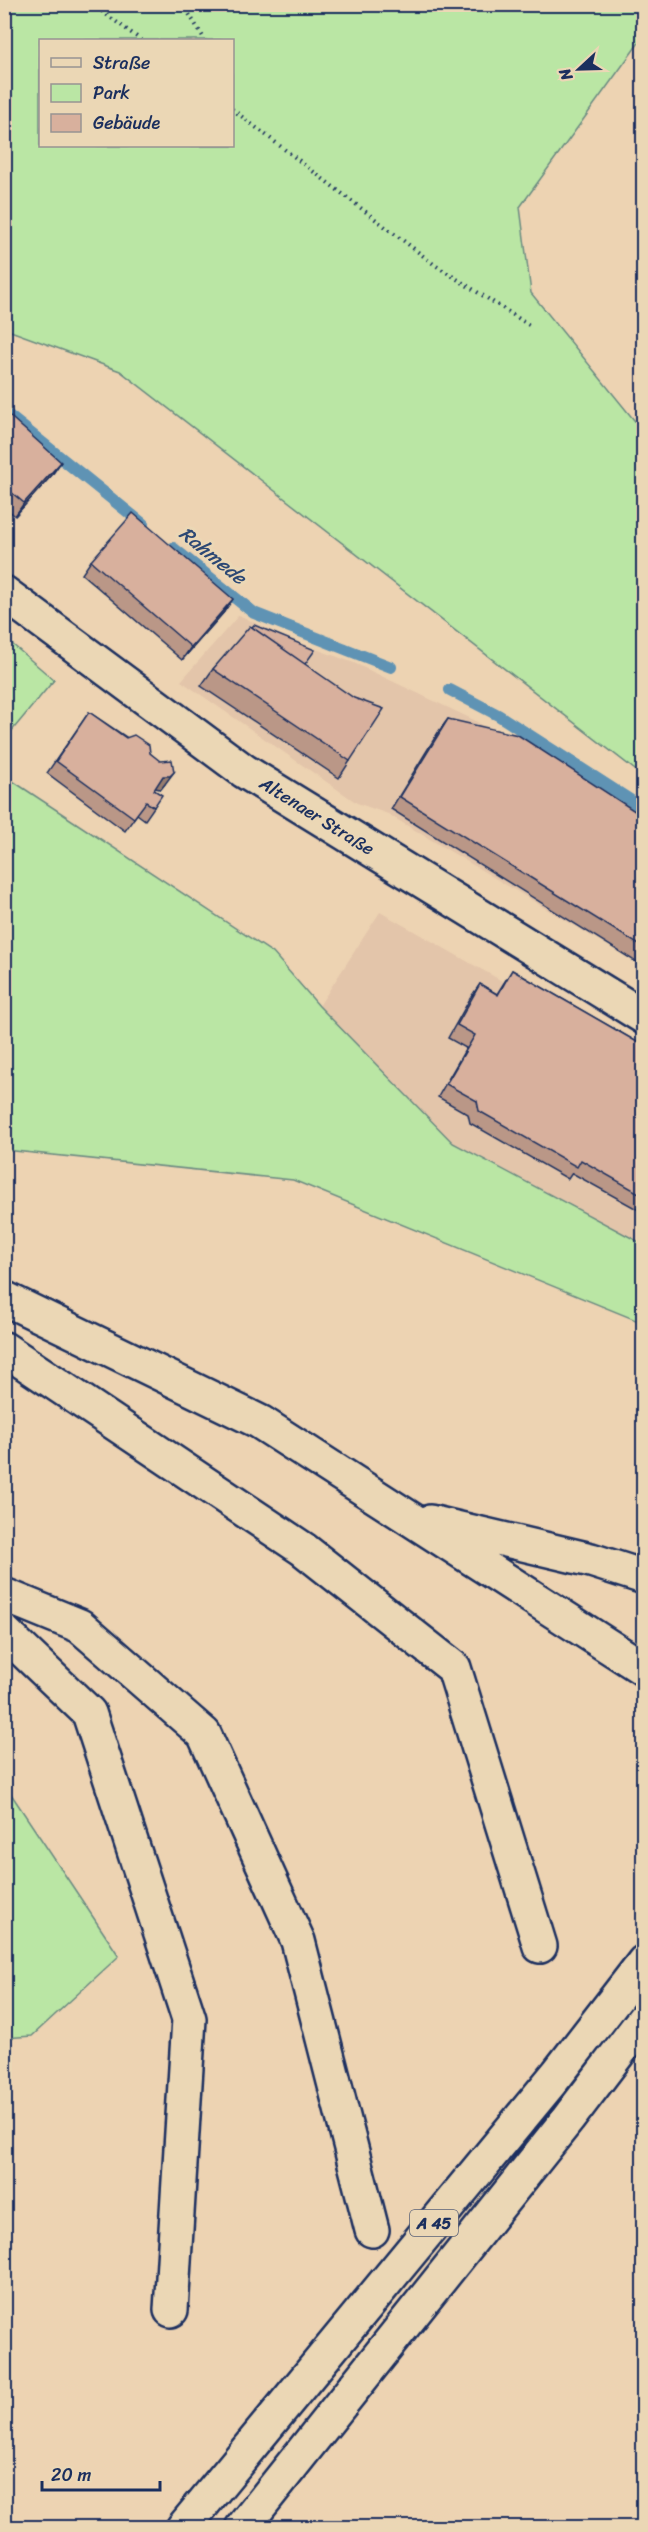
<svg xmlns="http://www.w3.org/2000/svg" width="648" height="2532" font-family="Sriracha,sans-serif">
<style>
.built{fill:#e3c5aa}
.green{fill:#bae6a4;stroke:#6a8a81;stroke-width:1.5;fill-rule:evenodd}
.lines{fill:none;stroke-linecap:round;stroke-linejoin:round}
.stream{stroke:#5f93b4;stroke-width:12}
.minor-casing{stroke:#1b2f5e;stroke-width:38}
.major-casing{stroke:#1b2f5e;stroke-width:38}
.highway-casing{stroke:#1b2f5e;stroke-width:38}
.path{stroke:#1b2f5e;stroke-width:4;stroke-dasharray:1.5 4.5;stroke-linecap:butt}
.minor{stroke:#ebd7b5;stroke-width:33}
.major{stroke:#ebd7b5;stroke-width:33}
.highway{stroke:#ebd7b5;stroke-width:33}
.wall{fill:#ba9787;stroke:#1b2f5e;stroke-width:1.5}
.shaded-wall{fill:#977b6e;stroke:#1b2f5e;stroke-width:1.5}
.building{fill:#d8b09d;stroke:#1b2f5e;stroke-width:1.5}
.labels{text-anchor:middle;stroke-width:6;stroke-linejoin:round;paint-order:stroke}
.shield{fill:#ebd7b5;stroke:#596178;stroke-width:1.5}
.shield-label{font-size:16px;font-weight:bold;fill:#1b2f5e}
.street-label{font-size:18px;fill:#1b2f5e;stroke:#ebd7b5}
.water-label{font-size:20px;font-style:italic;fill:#2c4874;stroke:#ebd7b5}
</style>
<rect width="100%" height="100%" fill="#edd3b2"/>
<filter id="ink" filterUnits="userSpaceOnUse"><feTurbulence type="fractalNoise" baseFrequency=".0167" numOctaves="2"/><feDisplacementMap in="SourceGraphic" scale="12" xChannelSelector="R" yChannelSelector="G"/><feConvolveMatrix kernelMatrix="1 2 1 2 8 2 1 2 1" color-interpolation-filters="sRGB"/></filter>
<g filter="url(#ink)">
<path class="built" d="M239 615 286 638 354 663 474 720 643 828V967L388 814 357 803 181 681Z
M380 912 643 1061V1244L453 1143 319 1006Z"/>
<path class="green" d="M4 5H643V37L520 207 531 293 643 431V776L120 371 5 329ZM40 40H232V146H40Z
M5 638 54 680 5 739Z
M5 776 273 953 319 1006 453 1143 643 1244V1323L293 1180 5 1150Z
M5 1785 119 1956 32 2036 5 2038Z"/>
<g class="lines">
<path class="stream" d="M4 412 143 524
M173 548 254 613 391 667
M450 690 498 715 644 809"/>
<defs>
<path id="minor" d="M4 1298 260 1422 644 1669
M4 1349 303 1549 454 1668 540 1946
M430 1522 591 1560 644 1577
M4 1595 80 1626 204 1734 298 1941 372 2230
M4 1632 89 1713 189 2019 171 2310"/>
<path id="major" d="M4 593 244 771 644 1017"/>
<path id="highway" d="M183 2528 558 2073 644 1962
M242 2528 568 2119 644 2019"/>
</defs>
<use href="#minor" class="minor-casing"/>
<use href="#major" class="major-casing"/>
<use href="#highway" class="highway-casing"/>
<path class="path" d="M92 4 141 40
M183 4 205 40
M232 109 435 265 532 327"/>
<use href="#minor" class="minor"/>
<use href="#major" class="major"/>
<use href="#highway" class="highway"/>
</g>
<path class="wall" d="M4 411 52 475 15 516 4 506Z
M91 561 224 612 182 660 82 574Z
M252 627 305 664 350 761 339 778 201 686 213 669Z
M89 712 150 753 165 784 161 789 155 788 154 790V807L145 820 137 814 125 831 47 773Z
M448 719 644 817V967L391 809 439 731Z
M512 970 644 1046V1213L572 1173 568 1179 470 1123 468 1114 438 1097 466 1048 448 1038 471 997 480 984 497 994Z"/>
<path class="shaded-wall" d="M61 462 52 475 15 516 24 503Z
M233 599 224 612 182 660 191 647Z
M174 772 165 784 161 789 154 788 163 776Z"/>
<path class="building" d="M4 411 61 462 24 503 4 486Z
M133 513 233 599 191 647 91 561Z
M254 625 315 650 305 664 252 627Z
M250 626 354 698 384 709 350 761 213 669Z
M89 712 126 738 134 735 149 745 150 753 160 761 172 760 174 772 170 776H163L154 790 162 795 154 807 146 802 134 818 56 761Z
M448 719 518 735 644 817V948L400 797Z
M512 970 644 1046V1196L581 1160 577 1167 479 1111 477 1101 446 1084 475 1035 457 1025 480 984 498 995Z"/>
</g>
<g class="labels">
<rect class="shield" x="410" y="2210" width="48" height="26" rx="4.5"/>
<g class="shield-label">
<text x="434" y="2229">A 45</text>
</g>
<g class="street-label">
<text transform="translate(317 816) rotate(32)" y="6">Altenaer Straße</text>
</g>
<g class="water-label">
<text transform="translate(213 555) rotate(39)" y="7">Rahmede</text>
</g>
</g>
<rect width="648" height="2532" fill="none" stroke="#ebd7b5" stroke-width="24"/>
<rect x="12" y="12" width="624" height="2508" fill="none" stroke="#1b2f5e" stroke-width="2" filter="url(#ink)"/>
<rect x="39" y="39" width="195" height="108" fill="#ebd7b5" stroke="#989492" stroke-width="1.5"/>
<rect x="51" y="58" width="30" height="9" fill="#ebd7b5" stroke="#989492" stroke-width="1.5"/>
<text x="93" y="69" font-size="18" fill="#1b2f5e">Straße</text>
<rect x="51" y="84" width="30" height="18" fill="#bae6a4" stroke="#989492" stroke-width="1.5"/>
<text x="93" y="99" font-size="18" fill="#1b2f5e">Park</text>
<rect x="51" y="114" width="30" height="18" fill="#d8b09d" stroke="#989492" stroke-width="1.5"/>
<text x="93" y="129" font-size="18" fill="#1b2f5e">Gebäude</text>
<g transform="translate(579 69) rotate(248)" stroke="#ebd7b5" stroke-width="4.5" paint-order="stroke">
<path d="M0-4.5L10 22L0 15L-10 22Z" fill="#1b2f5e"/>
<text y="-9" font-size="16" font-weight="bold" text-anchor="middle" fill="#1b2f5e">N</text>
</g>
<path d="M42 2481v9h118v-9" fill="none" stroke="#1b2f5e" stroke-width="3"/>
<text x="51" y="2481" font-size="18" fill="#1b2f5e" stroke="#ebd7b5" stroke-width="4.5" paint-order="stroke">20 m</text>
</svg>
